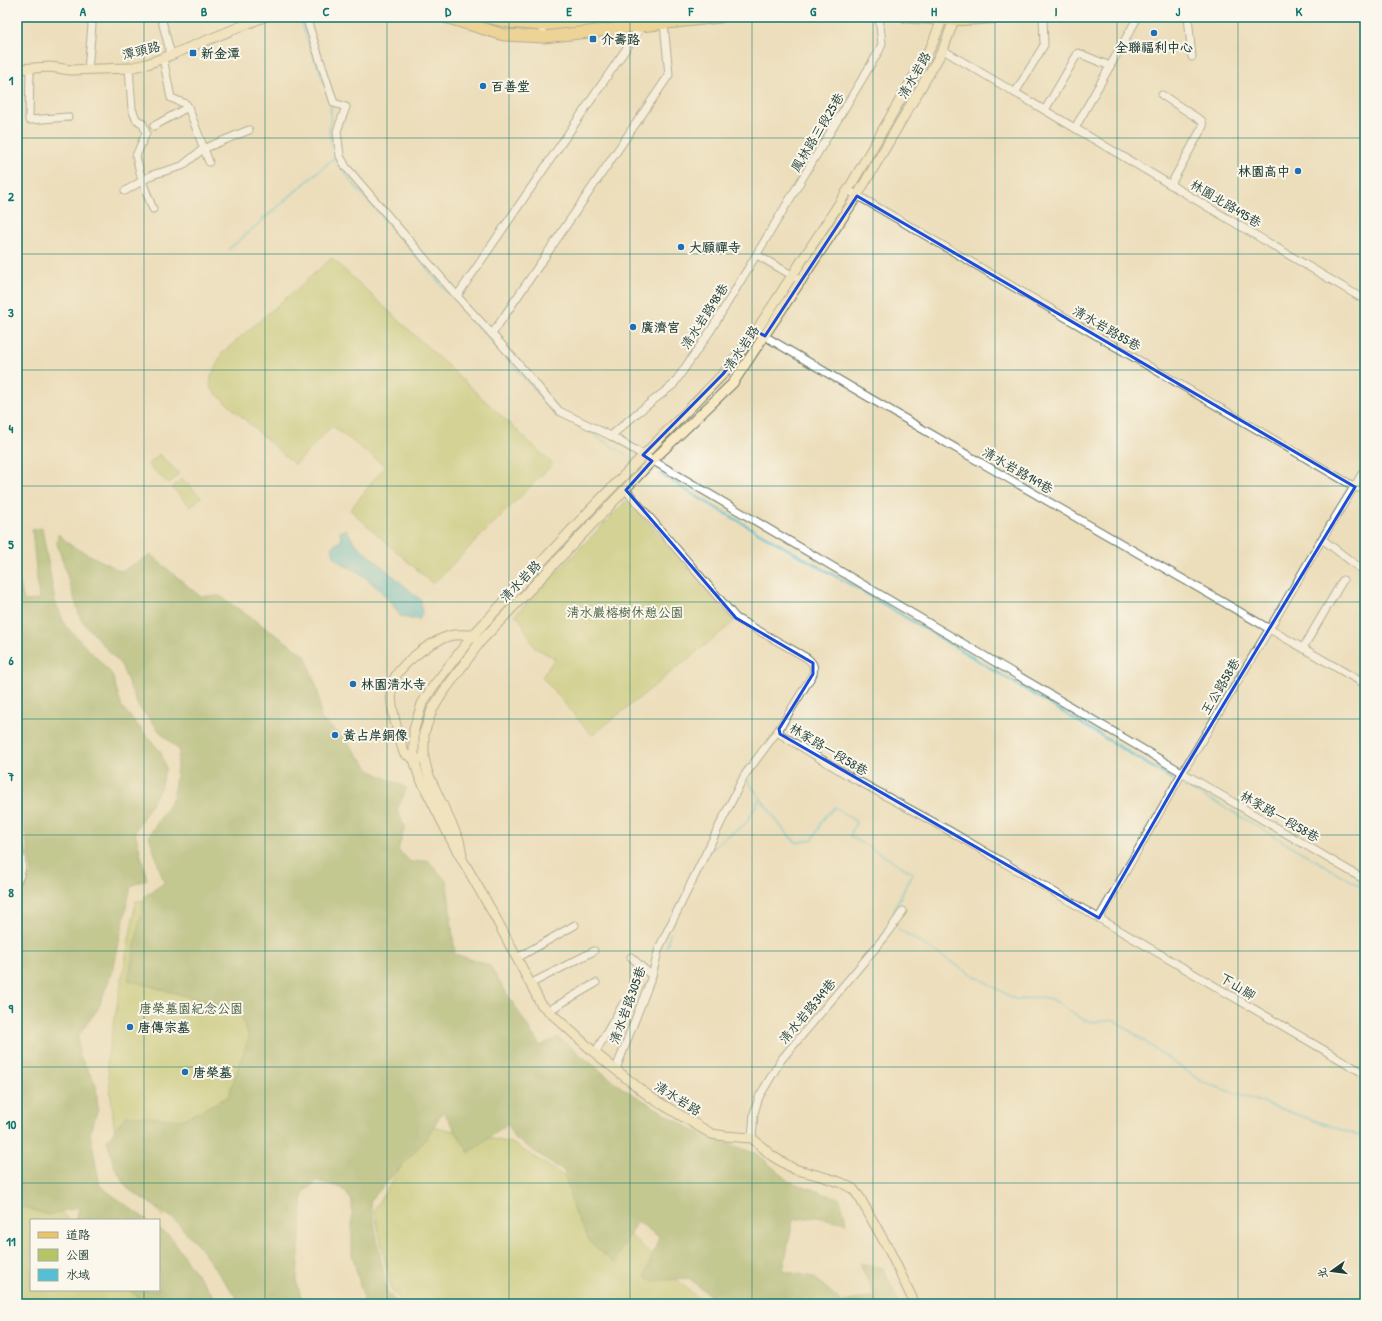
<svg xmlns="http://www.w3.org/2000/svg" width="1382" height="1321" font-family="'Patrick Hand','LXGW WenKai TC',sans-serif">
<rect width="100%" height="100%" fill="#fbf7ec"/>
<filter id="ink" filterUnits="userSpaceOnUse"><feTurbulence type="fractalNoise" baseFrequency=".025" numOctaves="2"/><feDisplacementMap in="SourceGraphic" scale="8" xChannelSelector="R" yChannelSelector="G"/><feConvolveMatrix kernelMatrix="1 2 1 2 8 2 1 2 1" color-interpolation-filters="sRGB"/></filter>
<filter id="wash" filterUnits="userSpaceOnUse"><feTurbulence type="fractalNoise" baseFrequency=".012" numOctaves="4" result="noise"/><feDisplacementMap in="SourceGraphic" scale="16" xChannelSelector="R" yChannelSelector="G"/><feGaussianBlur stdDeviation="0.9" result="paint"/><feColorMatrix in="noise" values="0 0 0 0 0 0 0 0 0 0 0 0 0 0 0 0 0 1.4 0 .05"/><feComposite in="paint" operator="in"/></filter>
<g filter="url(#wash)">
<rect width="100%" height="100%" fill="#ecdebb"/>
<g fill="#b6c466" stroke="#6a804d">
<path d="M 332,258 L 553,464 L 433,584 L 350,510 L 385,466 L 332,426 L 295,465 L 210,388 L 211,377 L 222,353 Z"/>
<path d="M 159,454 L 179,473 L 169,484 L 148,465 Z"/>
<path d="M 182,478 L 201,497 L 191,507 L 172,488 Z"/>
<path d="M 628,499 L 734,622 L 593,735 L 588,731 L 542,677 L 555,658 L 535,648 L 521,621 L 515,615 Z"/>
<path d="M 166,897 L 274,995 L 231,1117 L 163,1217 L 117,1155 L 107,1060 L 136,901 Z"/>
<path d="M 427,1125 L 512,1143 L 577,1184 L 685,1287 L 705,1304 L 403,1304 L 391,1289 L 374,1210 Z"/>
<path d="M 17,1197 L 52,1205 L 70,1220 L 31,1220 L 31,1290 L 139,1290 L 141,1304 L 17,1304 Z"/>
</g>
<g fill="#90aa5b" stroke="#587448">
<path d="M 42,528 L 55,601 L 65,625 L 112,674 L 122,707 L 161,752 L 166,768 L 160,789 L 135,831 L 147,879 L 131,886 L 114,967 L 98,1009 L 78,1036 L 79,1055 L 96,1084 L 98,1109 L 90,1132 L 100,1186 L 147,1220 L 76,1220 L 79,1207 L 48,1215 L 17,1205 L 17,883 L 32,874 L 17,784 L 17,571 L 24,601 L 39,600 L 32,530 Z"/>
<path d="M 58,534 L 72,546 L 121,571 L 151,555 L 200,596 L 220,596 L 305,655 L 318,691 L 321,719 L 345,739 L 371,771 L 407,788 L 397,810 L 405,827 L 398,850 L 411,862 L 428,860 L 447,882 L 455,954 L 489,965 L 540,1046 L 558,1037 L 621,1087 L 691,1129 L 759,1155 L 788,1181 L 840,1199 L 847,1223 L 816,1217 L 793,1220 L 783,1271 L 814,1277 L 842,1302 L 875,1296 L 859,1263 L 883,1268 L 900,1304 L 720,1304 L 689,1278 L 654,1281 L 645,1276 L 659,1237 L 637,1221 L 614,1263 L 591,1243 L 574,1212 L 564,1171 L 513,1137 L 508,1123 L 469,1153 L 443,1111 L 425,1140 L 370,1201 L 387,1292 L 399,1304 L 365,1304 L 352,1254 L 352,1201 L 342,1188 L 317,1181 L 303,1193 L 297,1283 L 303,1304 L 241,1304 L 196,1243 L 171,1217 L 128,1189 L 114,1166 L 107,1140 L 126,1115 L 182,1120 L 228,1097 L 249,1037 L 239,1011 L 128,980 L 145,896 L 164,883 L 149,836 L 173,798 L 179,750 L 162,734 L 138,706 L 121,665 L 81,620 L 57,544 Z"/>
<path d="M 159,1229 L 170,1236 L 189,1264 L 220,1304 L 146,1304 L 129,1290 L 159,1290 Z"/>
</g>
<path fill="#56bfd3" stroke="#3a7e84" d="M 346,529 L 354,542 L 421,600 L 422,613 L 420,619 L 411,619 L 400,616 C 392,601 374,583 359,573 C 351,568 341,565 335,558 C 333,555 333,550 332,546 L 341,541 L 340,532 Z"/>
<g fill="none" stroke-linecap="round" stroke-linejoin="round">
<g stroke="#56bfd3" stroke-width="2">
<path d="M 299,17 L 324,83"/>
<path d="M 331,102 L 330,125 L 329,134 L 338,164 L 352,182 L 451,296"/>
<path d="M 229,249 L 335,157"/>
<path d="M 459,304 L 558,416 L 565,417"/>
<path d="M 572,421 L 631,458"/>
<path d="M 660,474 C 723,514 789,549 853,586 C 961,650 1067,714 1173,780"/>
<path d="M 745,777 L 785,832 L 797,843 L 813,839 L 824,818 L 835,807 L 856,822 L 850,836 L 913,873 L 895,907 L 894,920"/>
<path d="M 1183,786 L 1219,804 L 1365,889"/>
<path d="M 710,851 L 727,836 L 733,833 L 746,823 L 760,798"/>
<path d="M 899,929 L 959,967 L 1017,1000 L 1039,997 L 1052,999 L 1084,1020 L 1095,1022 L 1115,1020 L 1179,1066 L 1203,1082 L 1365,1138"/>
<path d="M 667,946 L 670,934"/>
</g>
</g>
</g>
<g filter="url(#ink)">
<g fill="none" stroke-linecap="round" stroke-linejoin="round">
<defs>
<g id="street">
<path d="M 161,17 L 171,55"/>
<path d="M 306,17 L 334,103 L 346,107 L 337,131 L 340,156 L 346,167 L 457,296 L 502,345 L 559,411 L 611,436 L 1365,880"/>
<path d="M 541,17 L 544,37"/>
<path d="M 1188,17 L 1192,57"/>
<path d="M 943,50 L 1365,300"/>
<path d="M 163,58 L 171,98 L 186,104 L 188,107 L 209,162"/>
<path d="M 30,68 L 29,120 L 68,117"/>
<path d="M 129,68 L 132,109 L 136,119 L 143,124 L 146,133 L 136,156 L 142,181 L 153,209"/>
<path d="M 88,70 L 92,25 L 90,17"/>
<path d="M 1015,93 L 1044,45 L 1043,17"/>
<path d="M 1162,95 L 1202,121 L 1203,126 L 1171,184"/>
<path d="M 1045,110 L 1078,53 L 1110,66"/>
<path d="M 154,126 L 188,107"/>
<path d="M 1075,128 L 1135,22 L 1135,17"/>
<path d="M 848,190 L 1355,487 L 1365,490"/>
<path d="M 125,191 L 152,175 L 182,166 L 203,149 L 249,130"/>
<path d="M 757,255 L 802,281"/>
<path d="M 457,296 L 641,27"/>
<path d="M 492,334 L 669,75 L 664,24"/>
<path d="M 761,334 L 919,427 L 1365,684"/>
<path d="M 611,436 L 636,414 L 673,385 L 711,330 L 879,51 L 882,44 L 879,17"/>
<path d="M 626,490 L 736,618 L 807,658 C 813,663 815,666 813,674 L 779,729 L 780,734 L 849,776 L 948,830 L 1365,1074"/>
<path d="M 1322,539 L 1365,572"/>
<path d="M 1303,648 L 1343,580"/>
<path d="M 17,842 C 22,858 25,867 17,882"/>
<path d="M 1099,918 L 1182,773 L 1270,628 L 1322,539 L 1365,469"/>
<path d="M 631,957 L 652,976"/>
<path d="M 517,958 L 575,925"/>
<path d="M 530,984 L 594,951"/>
<path d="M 548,1011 L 596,983"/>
<path d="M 595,1053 L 623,1004"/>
<path d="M 616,1069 L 652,976 L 659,948 L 744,776 L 779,729"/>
<path d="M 752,1138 L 754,1113 L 759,1097 L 781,1060 L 888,933 L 903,911"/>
</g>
<g id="secondary">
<path d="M 17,69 L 50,67 L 71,70 L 129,68 L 147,64 L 171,55 L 264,17"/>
<path d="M 418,759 L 414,759 L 404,753 C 398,733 391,712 391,690 C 392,668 430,642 449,636 C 456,634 466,635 473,635 L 476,638"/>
<path d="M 462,855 L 459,840 L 428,774 L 424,758 L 424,733 L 432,710 L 442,694 L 480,642 L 652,461 L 733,383 L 857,196 L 943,50 L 955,17"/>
<path d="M 915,1304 L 890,1252 L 860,1198 L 853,1189 L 842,1183 L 824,1177 L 794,1169 L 772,1156 L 752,1138 L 725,1136 L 712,1134 L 695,1124 L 650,1097 L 595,1053 L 541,1004 L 493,913 L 455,847 L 419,776 L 414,759 L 414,729 L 422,704 L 432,688 L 473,635 L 592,508 L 723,374 L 756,331 L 848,190 L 932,45 L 943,17"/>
</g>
<g id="primary">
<path d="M 445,17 L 504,35 L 544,37 L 720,17"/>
<path d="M 486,17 L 508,22 L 542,25 L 615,17"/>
<path d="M 906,17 L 955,20 L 1003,17"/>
</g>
</defs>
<use href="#street" stroke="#677563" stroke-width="9"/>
<use href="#secondary" stroke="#677563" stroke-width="11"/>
<use href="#primary" stroke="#677563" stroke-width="13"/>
<use href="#street" stroke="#fff" stroke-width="7"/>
<use href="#secondary" stroke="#f8e8c3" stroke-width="9"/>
<use href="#primary" stroke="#edc569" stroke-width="11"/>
</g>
</g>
<path d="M0 0H1382V1321H0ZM 857,196 L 1355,487 L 1182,773 L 1099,918 L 780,734 L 779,729 L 813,674 L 813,663 L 736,618 L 626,490 L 652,461 L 643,455 L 723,374 L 756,331 L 765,336 Z" fill="#ecdebb" fill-opacity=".55" fill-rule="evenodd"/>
<path fill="none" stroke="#1d4ed8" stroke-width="3" stroke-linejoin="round" d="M 857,196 L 1355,487 L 1182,773 L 1099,918 L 780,734 L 779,729 L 813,674 L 813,663 L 736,618 L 626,490 L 652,461 L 643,455 L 723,374 L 756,331 L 765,336 Z"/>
<path fill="none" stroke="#0f766e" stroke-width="1" stroke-opacity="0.55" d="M 144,17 L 144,1220M 265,17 L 265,1304M 387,17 L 387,1304M 509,17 L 509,1304M 630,17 L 630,1304M 752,17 L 752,1304M 873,17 L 873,1304M 995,17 L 995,1304M 1117,17 L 1117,1304M 1238,17 L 1238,1304M 17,138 L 1365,138M 17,254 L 1365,254M 17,370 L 1365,370M 17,486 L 1365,486M 17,602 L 1365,602M 17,719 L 1365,719M 17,835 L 1365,835M 17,951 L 1365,951M 17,1067 L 1365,1067M 17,1183 L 1365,1183M 144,1290 L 144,1304"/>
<g fill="#1f6fb2" stroke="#fbf7ec" stroke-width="1.5">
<circle cx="1154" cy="33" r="4"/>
<rect x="589" y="35" width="8" height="8" rx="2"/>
<rect x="189" y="49" width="8" height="8" rx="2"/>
<circle cx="483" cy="86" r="4"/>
<circle cx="1298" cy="171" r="4"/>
<circle cx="681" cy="247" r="4"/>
<circle cx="633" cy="327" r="4"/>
<circle cx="353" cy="684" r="4"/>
<circle cx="335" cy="735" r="4"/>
<circle cx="130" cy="1027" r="4"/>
<circle cx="185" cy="1072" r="4"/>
</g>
<g text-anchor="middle" stroke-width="4" stroke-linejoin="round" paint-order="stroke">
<g font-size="13" font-weight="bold" fill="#1f3d34" stroke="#fbf7ec" text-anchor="start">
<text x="601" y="44">介壽路</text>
<text x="1154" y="52" text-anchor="middle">全聯福利中心</text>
<text x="201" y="58">新金潭</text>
<text x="491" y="91">百善堂</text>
<text x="1290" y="176" text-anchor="end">林園高中</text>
<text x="689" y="252">大願禪寺</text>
<text x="641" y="332">廣濟宮</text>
<text x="361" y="689">林園清水寺</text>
<text x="343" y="740">黃占岸銅像</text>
<text x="138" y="1032">唐傳宗墓</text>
<text x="193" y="1077">唐榮墓</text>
</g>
<g font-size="13" fill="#1f3d34" stroke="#fbf7ec">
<text transform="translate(141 50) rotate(-14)" y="5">潭頭路</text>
<text transform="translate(914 75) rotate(-60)" y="5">清水岩路</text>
<text transform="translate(817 132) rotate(-59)" y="5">鳳林路三段25巷</text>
<text transform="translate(1226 203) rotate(31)" y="5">林園北路495巷</text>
<text transform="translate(704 316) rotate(-57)" y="5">清水岩路98巷</text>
<text transform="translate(1107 328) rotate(30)" y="5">清水岩路85巷</text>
<text transform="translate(741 348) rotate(-56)" y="5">清水岩路</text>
<text transform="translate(1018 470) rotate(30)" y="5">清水岩路149巷</text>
<text transform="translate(520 581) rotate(-46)" y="5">清水岩路</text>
<text transform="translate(1220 686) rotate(-59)" y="5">王公路58巷</text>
<text transform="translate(829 749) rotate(31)" y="5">林家路一段58巷</text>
<text transform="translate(1280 816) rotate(30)" y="5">林家路一段58巷</text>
<text transform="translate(1238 986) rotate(31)" y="5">下山腳</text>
<text transform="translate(627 1005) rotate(-70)" y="5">清水岩路305巷</text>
<text transform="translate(807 1011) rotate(-50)" y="5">清水岩路349巷</text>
<text transform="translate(678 1098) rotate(32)" y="5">清水岩路</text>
</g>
<g font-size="13" fill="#455f40" stroke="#fbf7ec">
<text x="625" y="617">清水巖榕樹休憩公園</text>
<text x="191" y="1013">唐榮墓園紀念公園</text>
</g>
</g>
<rect width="1382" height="1321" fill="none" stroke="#fbf7ec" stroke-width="44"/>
<rect x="30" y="1219" width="130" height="72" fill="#fbf7ec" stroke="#a3ada2"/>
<rect x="38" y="1232" width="20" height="6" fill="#edc569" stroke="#a3ada2"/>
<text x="66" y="1239" font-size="12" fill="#1f3d34">道路</text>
<rect x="38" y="1249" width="20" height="12" fill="#b6c466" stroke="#a3ada2"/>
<text x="66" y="1259" font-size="12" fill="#1f3d34">公園</text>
<rect x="38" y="1269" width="20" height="12" fill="#56bfd3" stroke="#a3ada2"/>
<text x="66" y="1279" font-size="12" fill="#1f3d34">水域</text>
<g transform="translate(1332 1271) rotate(256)" stroke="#fbf7ec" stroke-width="3" paint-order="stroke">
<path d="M0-3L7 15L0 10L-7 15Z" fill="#1f3d34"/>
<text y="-6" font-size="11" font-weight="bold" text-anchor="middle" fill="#1f3d34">北</text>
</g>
<rect x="22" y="22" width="1338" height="1277" fill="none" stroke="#0f766e" stroke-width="1.5"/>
<g font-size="13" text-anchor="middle" font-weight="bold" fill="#0f766e">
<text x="83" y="16">A</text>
<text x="204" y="16">B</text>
<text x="326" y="16">C</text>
<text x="448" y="16">D</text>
<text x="569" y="16">E</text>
<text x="691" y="16">F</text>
<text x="813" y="16">G</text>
<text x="934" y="16">H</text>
<text x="1056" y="16">I</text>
<text x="1178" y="16">J</text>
<text x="1299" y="16">K</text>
<text x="11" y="85">1</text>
<text x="11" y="201">2</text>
<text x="11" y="317">3</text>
<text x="11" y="433">4</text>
<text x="11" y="549">5</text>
<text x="11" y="665">6</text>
<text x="11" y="781">7</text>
<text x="11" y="897">8</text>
<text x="11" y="1013">9</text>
<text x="11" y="1129">10</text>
<text x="11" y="1246">11</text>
</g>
</svg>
